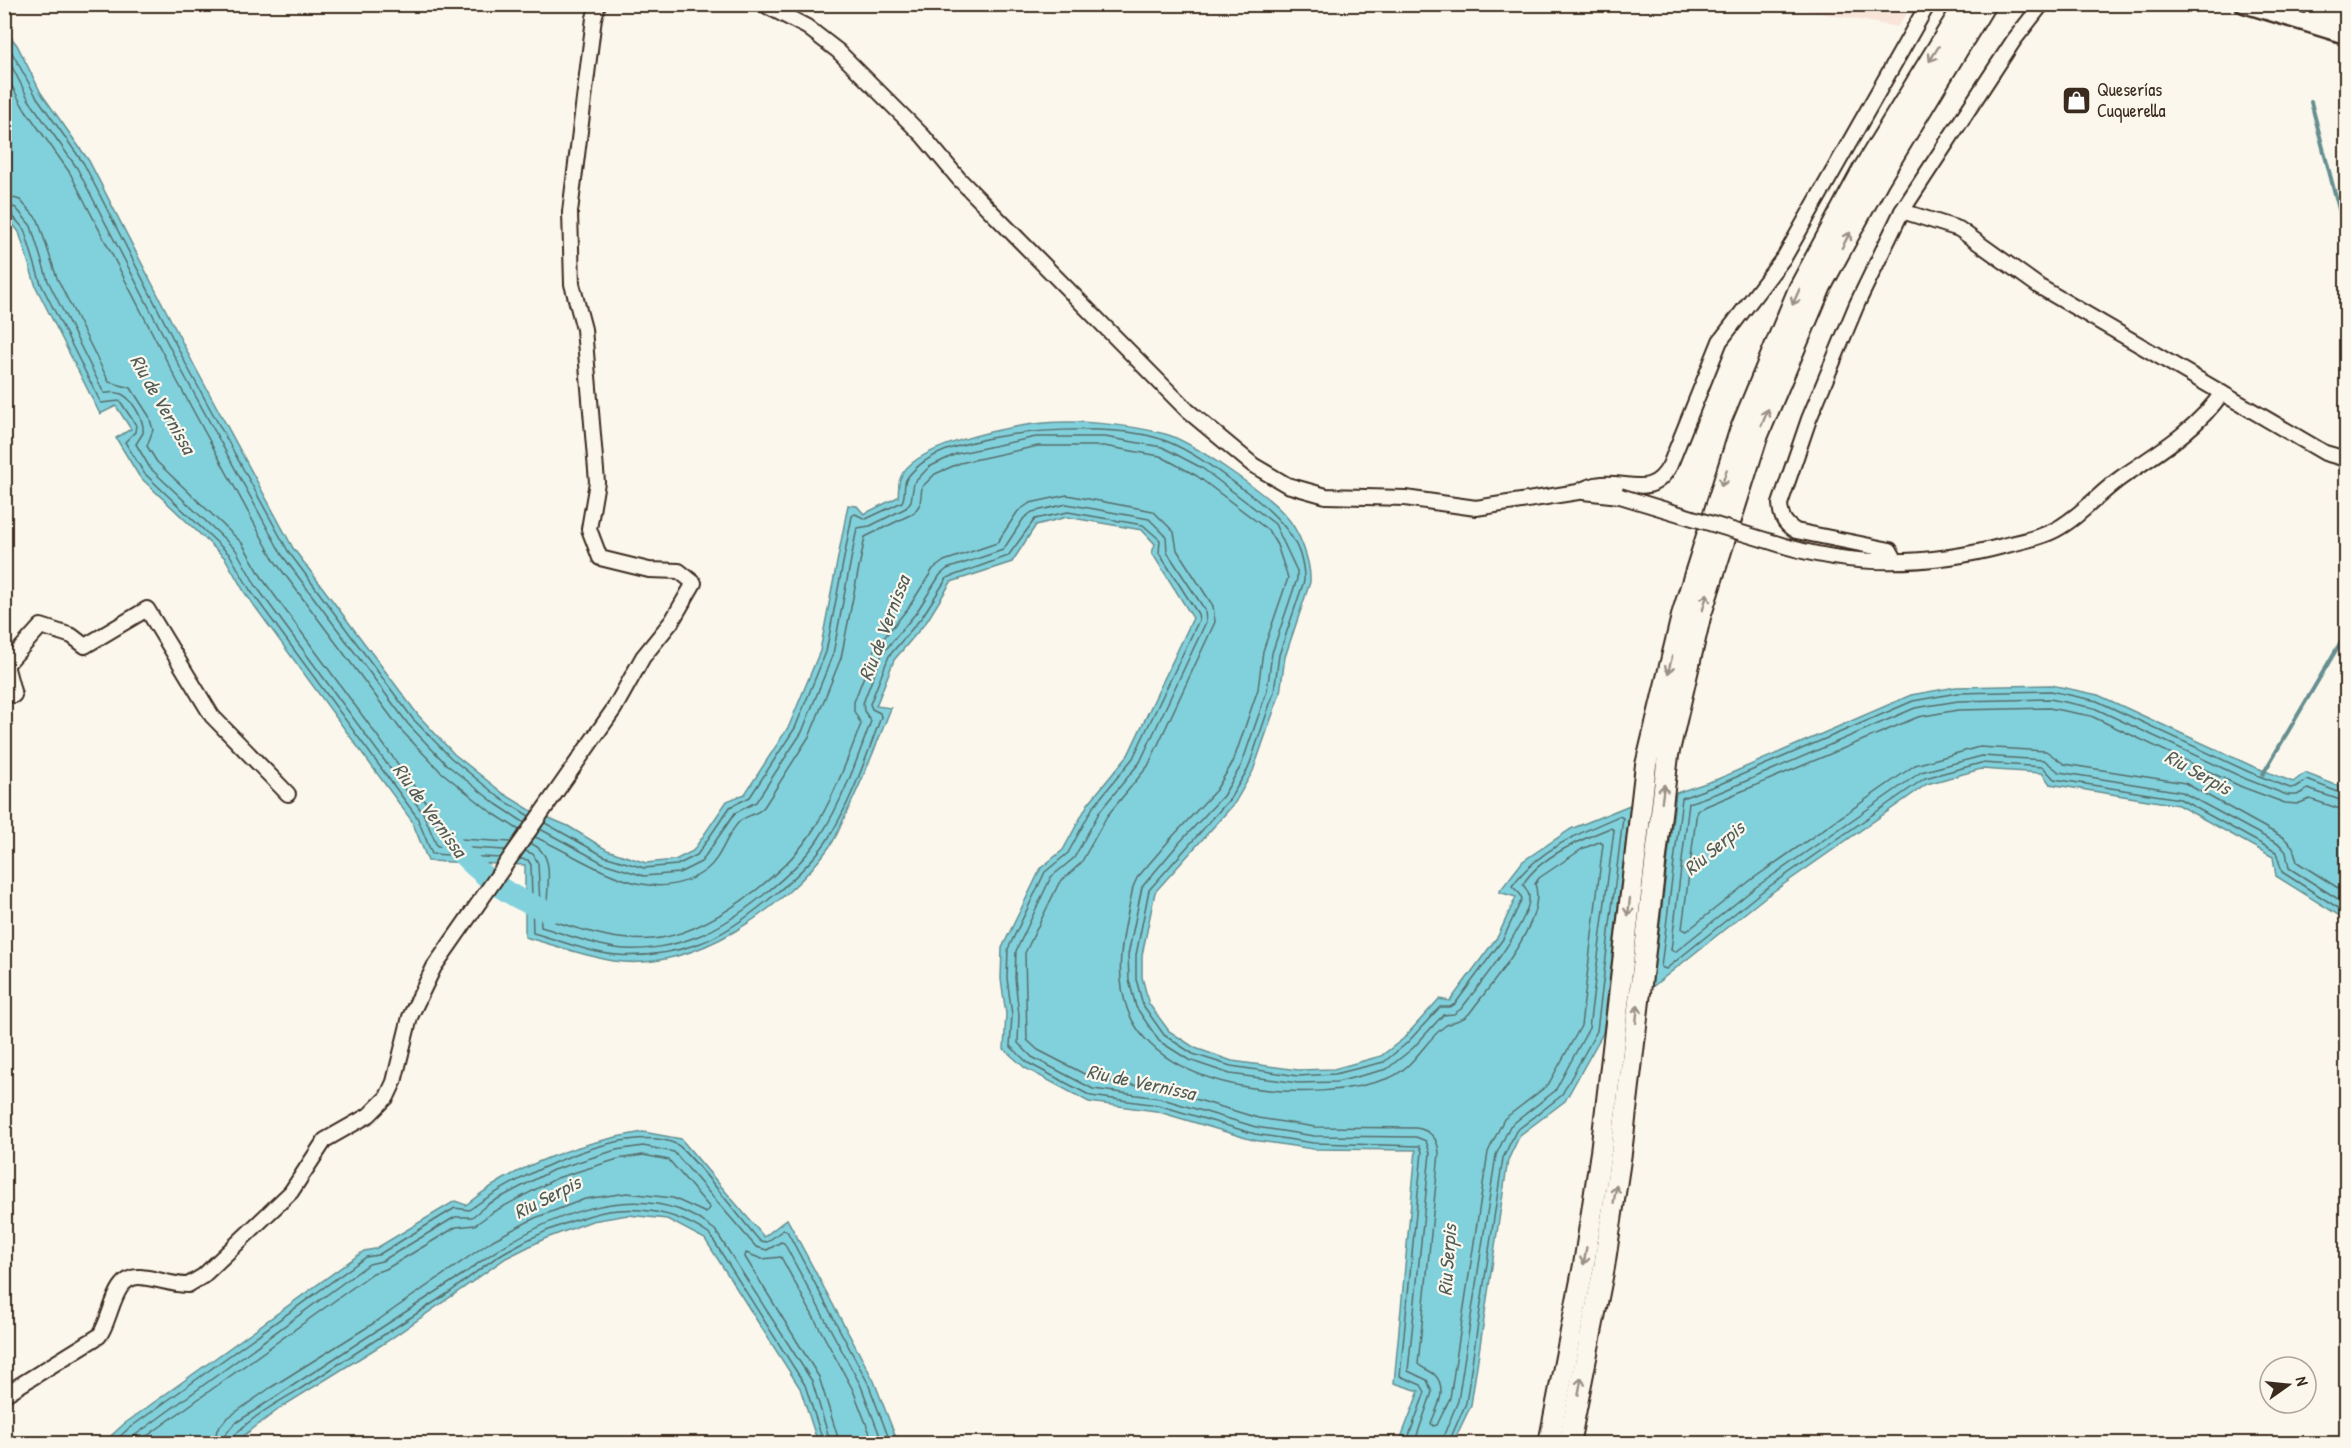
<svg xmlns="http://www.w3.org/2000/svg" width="2351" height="1448" font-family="'Patrick Hand',sans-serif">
<rect width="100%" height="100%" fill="#fbf7ec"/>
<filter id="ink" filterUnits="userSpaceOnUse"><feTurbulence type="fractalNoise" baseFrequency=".0167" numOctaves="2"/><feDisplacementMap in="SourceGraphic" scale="12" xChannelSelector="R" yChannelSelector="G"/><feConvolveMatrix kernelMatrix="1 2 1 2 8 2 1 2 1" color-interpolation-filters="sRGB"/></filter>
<g filter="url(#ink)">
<path fill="#f9e4da" d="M 1778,5 L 1913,5 L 1897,27 Z"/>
<g fill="#81d1dc" stroke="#658e90" stroke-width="1.5">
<path d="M 4,28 L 17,45 L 41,93 L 89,161 L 195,367 L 293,548 L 418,715 L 454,754 L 504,794 L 530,810 L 568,826 L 607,850 L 646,863 L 675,860 L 693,851 L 727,801 L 745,794 L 789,726 L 820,651 L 848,505 L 857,506 L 864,514 L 898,497 C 899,492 898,484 900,479 C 910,446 1003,428 1034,424 C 1073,419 1127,424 1165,434 C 1190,440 1268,495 1285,515 C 1299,530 1311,561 1310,582 L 1285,657 L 1280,693 L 1253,771 L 1234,804 L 1155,892 L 1142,955 L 1142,977 L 1149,1004 L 1169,1031 L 1195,1048 L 1232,1061 L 1298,1070 L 1334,1069 L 1381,1056 L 1403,1039 L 1439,999 L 1450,1001 L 1498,936 L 1516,897 L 1499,892 L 1523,861 L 1571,829 L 1630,805 L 1603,1033 L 1565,1101 L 1520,1135 L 1508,1160 L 1471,1405 L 1453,1443 L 1399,1443 L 1419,1391 L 1394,1383 L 1416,1150 L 1313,1149 L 1253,1140 L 1156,1111 L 1089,1102 L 1025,1068 L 1004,1049 L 1006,1014 L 1001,979 L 1002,948 L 1041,868 L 1063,850 L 1088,804 L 1128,755 L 1193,618 L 1152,553 L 1155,544 L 1142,530 L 1067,517 L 1036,525 L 1012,562 L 951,582 L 927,621 L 894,660 L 876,706 L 891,708 C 877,744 863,779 846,814 C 841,824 837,837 830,846 C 786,908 692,973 614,961 C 584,956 554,945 525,937 L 525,865 L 428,861 L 412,821 L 245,593 L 225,558 L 139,476 L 116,438 L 131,429 L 116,406 L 100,414 L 36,287 L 19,232 L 5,214 Z"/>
<path d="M 2051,685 L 2098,695 L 2252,766 L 2293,782 L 2305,773 L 2346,789 L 2346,920 L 2276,876 L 2273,857 L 2178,805 L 2050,784 L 2042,773 L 1981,769 L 1927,784 L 1764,898 L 1652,987 L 1676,793 L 1718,779 L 1911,695 L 1956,687 Z"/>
<path d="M 643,1132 L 681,1139 L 764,1237 L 787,1219 L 874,1381 L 898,1443 L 818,1443 L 800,1388 L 705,1239 L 667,1219 L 628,1215 L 592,1221 L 544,1239 L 506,1258 L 386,1342 L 283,1406 L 234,1443 L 103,1443 L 124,1424 L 364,1251 L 375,1249 L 455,1201 L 466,1205 C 515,1165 581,1142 643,1132 Z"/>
</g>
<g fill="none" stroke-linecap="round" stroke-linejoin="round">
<g stroke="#576d6a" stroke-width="1.5">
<path d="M 4,38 L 36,96 L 84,164 L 189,370 L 288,551 L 413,719 L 451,758 L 500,798 L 529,816"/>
<path d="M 4,51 L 29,100 L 77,168 L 183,373 L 282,555 L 408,724 L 446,764 L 496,804 L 525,823"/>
<path d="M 4,71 L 22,105 L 70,173 L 175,377 L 274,560 L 401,730 L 440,771 L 491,812 L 519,830"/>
<path d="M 4,195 L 20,200 L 38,220 L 57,278 L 109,382 L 131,388 L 149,416 L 153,430 L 147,446 L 157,462 L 242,543 L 264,581 L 430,808 L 443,838 L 511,842"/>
<path d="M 4,204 L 16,208 L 31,226 L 48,281 L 104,393 C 109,394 113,391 118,393 C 131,395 145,421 143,433 L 136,444 L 150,468 L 236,550 L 256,586 L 423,813 L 437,846 L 505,850"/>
<path d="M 4,212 L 11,214 L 24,229 L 41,284 L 101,403 L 120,401 L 136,425 L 135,432 L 125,442 L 144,473 L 230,555 L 250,590 L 417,817 L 432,854 L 500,858"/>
<path d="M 2346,795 L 2307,780 L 2296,787 L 2290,788 L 2249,772 L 2097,701 L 2051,691 L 1957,693 L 1913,701 L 1720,784 L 1682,798 L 1661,967 L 1666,969 L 1760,893 L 1925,778 L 1981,763 L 2043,767 L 2054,779 L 2180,799 L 2276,852 L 2282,872 L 2346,913"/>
<path d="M 2346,802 L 2308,789 L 2297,795 L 2287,795 L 2246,779 L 2094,708 L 2050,699 L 1958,701 L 1915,708 L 1723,791 L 1689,803 L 1671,950 L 1675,952 L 1756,887 L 1921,772 L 1982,756 L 2044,760 L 2059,772 L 2182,792 L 2280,845 L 2286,852 L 2289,868 L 2346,904"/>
<path d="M 2346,811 L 2310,799 L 2297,804 L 2285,803 L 2242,787 L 2091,716 L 2049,708 L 1958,710 L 1918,717 L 1697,810 L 1682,929 L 1687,931 L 1751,880 L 1915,765 L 1979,747 L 2046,751 L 2064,764 L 2185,783 L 2284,838 L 2293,847 L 2297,862 L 2346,893"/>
<path d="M 545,823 L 604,856 L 644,868 L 677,865 L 697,855 L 730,807 L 750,797 L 795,728 L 826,652 L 852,516 L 855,514 L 866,519 L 902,502 C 906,495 903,487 906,480 C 909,474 920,464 925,461 C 971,429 1115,420 1166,441 C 1196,453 1222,474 1247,492 C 1276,514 1305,541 1304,581 L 1279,655 L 1274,692 L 1248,769 L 1229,800 L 1149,890 L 1136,955 L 1136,979 L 1143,1005 L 1164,1035 L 1193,1054 L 1231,1066 L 1298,1076 L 1335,1074 L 1384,1062 L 1407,1043 L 1440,1007 L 1450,1007 L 1455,1004 L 1503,939 L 1522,899 L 1520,894 L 1512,886 C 1538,850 1579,833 1619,816 L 1623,818 L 1597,1031 L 1561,1096 L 1516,1131 L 1503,1158 L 1466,1403 L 1448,1444"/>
<path d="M 540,829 L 603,863 L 644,876 L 679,873 L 701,862 L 735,813 L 756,802 L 802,732 L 833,654 L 857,528 L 870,526 L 906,508 L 911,501 L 914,483 L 929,467 L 956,454 L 1036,437 L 1105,437 L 1162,447 L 1202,468 L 1275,524 L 1297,571 L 1297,579 L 1272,653 L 1267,691 L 1241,766 L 1223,796 L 1180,842 L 1142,887 L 1128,955 L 1129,980 L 1136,1007 L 1159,1041 L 1189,1060 L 1230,1074 L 1298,1083 L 1337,1082 L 1387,1069 L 1413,1048 L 1443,1015 L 1454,1014 L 1461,1009 C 1477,988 1531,921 1529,897 C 1529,892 1525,888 1523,884 C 1541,856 1580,840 1610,828 L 1614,830 L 1589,1028 L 1555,1091 L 1510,1126 L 1496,1155 L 1458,1401 L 1440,1444"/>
<path d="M 530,843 C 562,856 541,896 549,920 C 583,930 617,942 652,939 C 706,935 783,877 812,832 C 833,800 847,760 861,724 L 854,711 L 854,702 L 874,650 L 909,607 L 933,569 L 944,561 L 997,543 L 1018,511 L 1030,503 L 1067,495 L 1153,511 L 1174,532 L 1177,550 L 1213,606 L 1215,622 L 1148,766 L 1107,816 L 1081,863 L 1059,883 L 1025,953 L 1027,1040 L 1038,1050 L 1096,1080 L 1162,1089 L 1258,1118 L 1315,1127 L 1416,1128 C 1430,1130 1438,1139 1439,1153 L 1418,1364 C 1423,1369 1430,1370 1435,1375 C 1448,1389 1437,1408 1431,1423 L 1433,1426 L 1437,1425 L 1450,1398 L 1488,1152 L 1504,1119 L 1548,1085 L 1581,1026 L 1603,844 L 1599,842 L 1582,849 L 1539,878 L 1535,884 C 1548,920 1490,985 1469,1014 C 1461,1022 1453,1020 1445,1026 C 1425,1040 1414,1068 1389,1078 C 1316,1105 1161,1096 1128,1011 C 1112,969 1125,929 1133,887 L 1137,878 L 1173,836 L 1216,790 L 1233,762 L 1258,689 L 1263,651 L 1288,578 L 1277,545 L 1268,530 L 1197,476 L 1160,456 L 1104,446 L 1038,446 L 960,463 L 935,474 L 922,487 L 920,504 L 914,513 L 865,537 L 841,658 L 810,735 L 764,807 C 757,815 747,815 740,821 C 726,834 722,858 706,870 C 649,912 587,859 535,837"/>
<path d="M 525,851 L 533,854 L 538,863 L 541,927 C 565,934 590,944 615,948 C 641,952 672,946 696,937 C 734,923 797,872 819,838 C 842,803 857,760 871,721 L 864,711 L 863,703 L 882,654 L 916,613 L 940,575 L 947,569 L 1003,550 L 1024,518 L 1032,512 L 1067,504 L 1149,519 L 1166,536 L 1167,552 L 1205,610 L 1206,622 L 1140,762 L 1100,811 L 1074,858 L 1051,877 L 1016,951 L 1015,978 L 1019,1015 L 1018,1043 L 1032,1057 L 1093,1089 L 1159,1098 L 1256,1127 L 1314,1136 L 1416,1137 L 1426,1141 L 1430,1153 L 1408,1371 L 1427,1380 L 1432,1392 L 1414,1444"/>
<path d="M 520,859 L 528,860 L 531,865 L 533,933 C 559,940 590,953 617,955 C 645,957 672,953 698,944 C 735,932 804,874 826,842 C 850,805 866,758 881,717 L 880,713 L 872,709 L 870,704 L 889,656 L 922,617 L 947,578 L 1008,556 L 1035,519 L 1068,512 L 1143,525 L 1160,540 L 1159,553 L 1198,614 L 1199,620 L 1133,758 L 1093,807 L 1068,853 L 1045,872 L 1008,949 L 1007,978 L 1012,1015 L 1010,1046 L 1028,1063 L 1091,1096 L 1158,1105 L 1255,1134 L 1313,1143 L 1420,1146 L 1422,1152 L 1400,1376 L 1421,1385 L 1425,1392 L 1406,1444"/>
<path d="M 112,1444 L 128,1429 L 366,1257 L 378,1255 L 455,1208 L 469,1210 C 512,1179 623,1121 676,1144 C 688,1149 746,1226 760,1241 L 767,1242 L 783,1230 L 787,1231 L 868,1383 L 891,1444"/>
<path d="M 123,1444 L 369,1264 L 382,1261 L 455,1217 L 472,1217 L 488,1204 L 553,1170 L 616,1150 L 643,1146 L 674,1152 L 756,1247 L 767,1250 L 781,1242 L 784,1243 L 861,1386 L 883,1444"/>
<path d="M 136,1444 L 373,1273 L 386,1269 L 456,1227 L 475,1225 L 493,1212 L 557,1178 L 618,1159 L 643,1155 L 669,1160 L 710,1208 L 706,1213 L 673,1198 L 627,1193 L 585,1199 L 535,1218 L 493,1240 L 374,1323 L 270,1388 L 226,1419 L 217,1430 L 214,1444"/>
<path d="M 223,1444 L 225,1435 L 234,1424 L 465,1273 C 532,1222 638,1168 715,1230 L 812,1381 L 831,1444"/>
<path d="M 231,1444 C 232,1428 283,1399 297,1391 C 348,1358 399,1325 450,1292 C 468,1279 486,1263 505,1252 C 531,1237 560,1224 588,1216 C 629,1203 675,1210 710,1235 L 805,1385 L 824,1444"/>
<path d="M 840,1444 L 819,1377 L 745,1257 L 746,1253 L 762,1259 L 781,1257 L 853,1390 L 874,1444"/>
</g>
<g stroke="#658e90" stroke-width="4">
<path d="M 2297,4 L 2298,7"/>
<path d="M 2311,102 L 2346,236"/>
<path d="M 2263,774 L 2346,633"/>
</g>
<path stroke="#81d1dc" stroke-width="21" d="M 450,842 C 479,874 509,899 551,912"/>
<defs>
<g id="minor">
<path d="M 763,4 L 807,27 L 838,51 L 923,136 L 959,179 L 1188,411 L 1253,465 L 1287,485 L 1326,496 L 1405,498 L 1476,508 L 1578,492 C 1616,468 1648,508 1670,465 L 1720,341 L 1785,256 L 1928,4"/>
<path d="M 2311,17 L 2346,18"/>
<path d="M 1902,211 L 1959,229 L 2040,287 L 2222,393"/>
<path d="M 1583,492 L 1620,496"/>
<path d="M 1775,543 C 1851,568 1930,566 2007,545 C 2023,541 2040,538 2055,530 C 2080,517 2099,493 2122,477 C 2160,451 2195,431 2222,393 L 2325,453 L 2346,459"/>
<path d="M 1896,561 L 1890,550 L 1796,531 C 1784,524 1781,517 1780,504 L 1809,419 L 1857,304 L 1902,211 L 2014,40 L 2042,4"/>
<path d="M 4,692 L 14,695 L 6,665 L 41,626 L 72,636 L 85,646 L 147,609 L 212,716 L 288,794"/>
<path d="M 4,1395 L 99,1336 C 112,1320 113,1275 140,1277 C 156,1278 172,1285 188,1285 L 203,1276 L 291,1192 L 325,1140 L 369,1115 L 387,1097 L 394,1082 L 410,1017 L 434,967 L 614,709 L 643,657 L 672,621 L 694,583 L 679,571 L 649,570 L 600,558 L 589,529 L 597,482 L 584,329 L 572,284 L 570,212 L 594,18 L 598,4"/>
</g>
<path id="major" d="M 2244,4 L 2346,35"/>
<g id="highway">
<path d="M 1549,1444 L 1584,1265 L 1601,1152 L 1646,765 L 1683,612 L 1740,431 L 1799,289 L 1863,170 L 1965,4"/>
<path d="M 1569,1444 L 1604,1267 L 1621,1153 L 1668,755 L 1700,617 L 1757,437 L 1821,286 L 1879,179 L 1985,4"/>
</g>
</defs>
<use href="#minor" stroke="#3b2a1e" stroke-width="18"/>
<use href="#major" stroke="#3b2a1e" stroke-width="21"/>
<use href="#highway" stroke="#3b2a1e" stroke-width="24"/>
<use href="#minor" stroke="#fbf7ec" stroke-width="14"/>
<use href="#major" stroke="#fbf7ec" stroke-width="16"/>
<use href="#highway" stroke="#fbf7ec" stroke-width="20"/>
<defs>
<path id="minor-bridge" d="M 1620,496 L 1775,543"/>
</defs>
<use href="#minor-bridge" stroke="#3b2a1e" stroke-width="18" stroke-linecap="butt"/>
<use href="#minor-bridge" stroke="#fbf7ec" stroke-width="14"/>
</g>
<defs><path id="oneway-shaft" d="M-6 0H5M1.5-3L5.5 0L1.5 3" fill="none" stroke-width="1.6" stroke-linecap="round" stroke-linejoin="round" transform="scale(1.5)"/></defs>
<g stroke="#9b9085">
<use href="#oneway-shaft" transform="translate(1934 54) rotate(122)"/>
<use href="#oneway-shaft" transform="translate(1846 240) rotate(-62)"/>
<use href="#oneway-shaft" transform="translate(1796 297) rotate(114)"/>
<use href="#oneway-shaft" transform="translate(1765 417) rotate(-68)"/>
<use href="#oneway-shaft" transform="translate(1724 478) rotate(108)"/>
<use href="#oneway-shaft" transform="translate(1705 602) rotate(-74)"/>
<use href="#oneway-shaft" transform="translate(1670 665) rotate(104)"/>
<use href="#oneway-shaft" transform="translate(1663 793) rotate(-82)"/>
<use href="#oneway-shaft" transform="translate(1629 907) rotate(96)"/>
<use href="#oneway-shaft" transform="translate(1637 1014) rotate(-84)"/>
<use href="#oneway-shaft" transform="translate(1615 1194) rotate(-81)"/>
<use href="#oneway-shaft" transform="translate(1585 1256) rotate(99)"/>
<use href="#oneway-shaft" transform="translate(1580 1386) rotate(-79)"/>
</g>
</g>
<defs>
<symbol id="shop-square" viewBox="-11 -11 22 22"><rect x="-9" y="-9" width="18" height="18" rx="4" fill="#3b2a1e" stroke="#fbf7ec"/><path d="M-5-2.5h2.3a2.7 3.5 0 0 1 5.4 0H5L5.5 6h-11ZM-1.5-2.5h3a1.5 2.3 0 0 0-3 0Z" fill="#fff"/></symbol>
</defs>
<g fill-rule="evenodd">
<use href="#shop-square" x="2060" y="84" width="33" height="33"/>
</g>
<g text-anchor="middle" stroke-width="4.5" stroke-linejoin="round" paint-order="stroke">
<g font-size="18" fill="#3b2a1e" stroke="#fbf7ec" text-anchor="start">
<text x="2097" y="96">Queserías<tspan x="2097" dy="21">Cuquerella</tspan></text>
</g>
<g font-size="20" font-style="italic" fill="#505c57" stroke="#fbf7ec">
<text transform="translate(163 404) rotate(60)" y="7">Riu de Vernissa</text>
<text transform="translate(884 628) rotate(-69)" y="7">Riu de Vernissa</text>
<text transform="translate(2198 772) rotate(29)" y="7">Riu Serpis</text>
<text transform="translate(430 810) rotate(54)" y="7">Riu de Vernissa</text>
<text transform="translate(1714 848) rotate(-40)" y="7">Riu Serpis</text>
<text transform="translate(1141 1082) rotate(12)" y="7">Riu de Vernissa</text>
<text transform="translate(547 1197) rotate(-27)" y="7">Riu Serpis</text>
<text transform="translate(1447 1260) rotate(-86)" y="7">Riu Serpis</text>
</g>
</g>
<rect width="2351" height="1448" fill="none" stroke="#fbf7ec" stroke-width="24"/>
<rect x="12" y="12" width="2327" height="1424" fill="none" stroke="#3b2a1e" stroke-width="2" filter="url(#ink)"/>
<g transform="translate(2288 1385) rotate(75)"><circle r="28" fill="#fbf7ec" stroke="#aea59a" stroke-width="1.5"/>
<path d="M0-4.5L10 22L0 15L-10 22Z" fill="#3b2a1e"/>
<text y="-9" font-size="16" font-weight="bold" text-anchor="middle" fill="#3b2a1e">N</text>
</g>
</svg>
